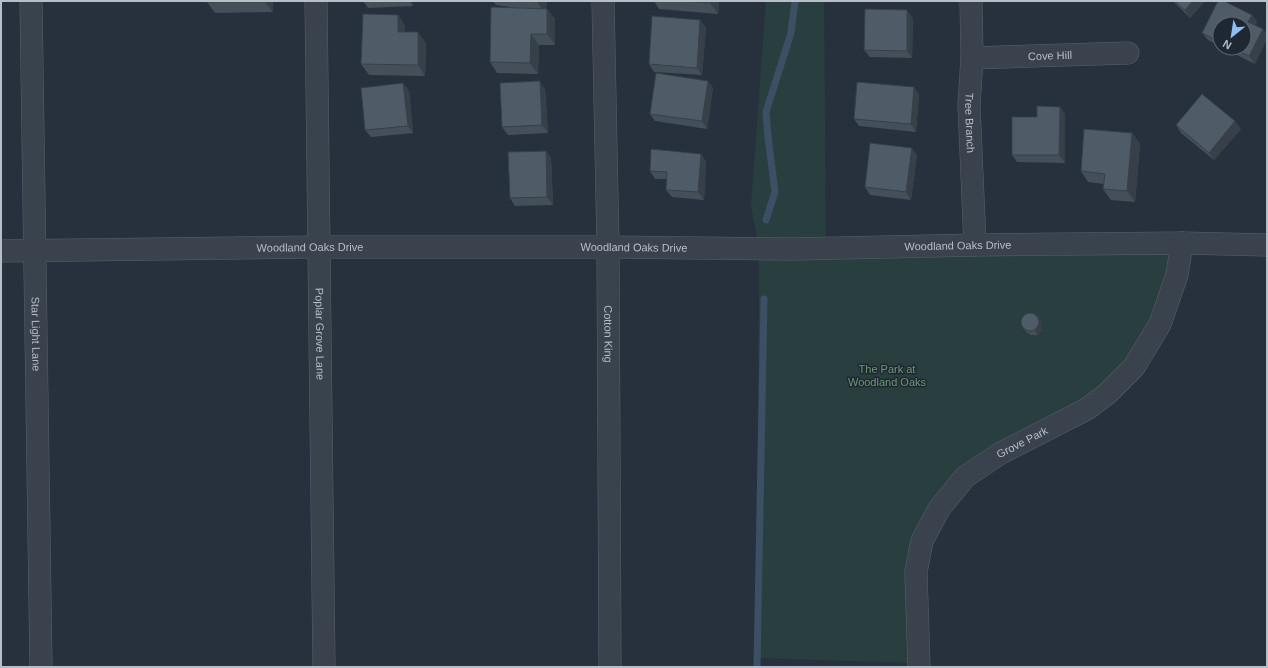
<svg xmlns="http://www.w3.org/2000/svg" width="1268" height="668" font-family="Helvetica,sans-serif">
<rect width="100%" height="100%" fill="#26313d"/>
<path fill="#293f3f" d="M 766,1 L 824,1 L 826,248 L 1182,243 L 1134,367 L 1001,453 L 922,541 L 918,663 L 757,658 L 759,249 L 751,205 Z"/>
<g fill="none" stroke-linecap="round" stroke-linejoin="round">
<g stroke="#3c5065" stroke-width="7">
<path d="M 766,220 L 775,192 L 768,137 L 766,112 L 791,33 L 795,1"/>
<path d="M 757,667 L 764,299"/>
</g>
<defs>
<g id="minor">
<path id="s1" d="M 31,1 L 41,667"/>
<path id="s2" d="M 316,1 L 324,667"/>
<path id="s3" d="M 603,1 L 608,247 L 610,667"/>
<path id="s4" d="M 971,1 L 972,58 L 969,105 L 975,245"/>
<path id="s5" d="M 972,58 L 1128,53"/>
<path id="s6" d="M 1,251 L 319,247 L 608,247 L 795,249 L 975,245 L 1182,243 L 1267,245"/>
<path id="s7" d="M 919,667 L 916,572 L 922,541 L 939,509 L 965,477 L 1001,453 L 1087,409 L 1107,394 L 1134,367 L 1160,324 L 1177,275 L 1182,243"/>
</g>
</defs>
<use href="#minor" stroke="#58616b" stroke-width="23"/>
<use href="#minor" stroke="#3a434d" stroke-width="22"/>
</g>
<g fill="#444f59">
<path d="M 273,1 L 273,12 L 215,13 L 207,2 Z"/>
<path d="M 363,1 L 412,1 L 413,6 L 368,8 Z"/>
<path d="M 493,1 L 547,1 L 546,9 L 547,9 L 555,19 L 555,45 L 539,45 L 538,74 L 497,73 L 490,62 L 516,8 L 496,5 Z"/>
<path d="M 654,1 L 719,1 L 718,14 L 659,9 Z"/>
<path d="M 1173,1 L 1205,1 L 1190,18 Z"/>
<path d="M 1218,1 L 1224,1 L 1252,15 L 1257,22 L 1255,25 L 1263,29 L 1267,35 L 1267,38 L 1255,64 L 1223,48 L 1244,48 L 1244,24 L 1220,24 L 1220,46 L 1208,40 L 1202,33 Z"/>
<path d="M 398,15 L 405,26 L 405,32 L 426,43 L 425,76 L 369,75 L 361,64 Z"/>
<path d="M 913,18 L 912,58 L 870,57 L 864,50 Z"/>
<path d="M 700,20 L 706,28 L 702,75 L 654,72 L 649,64 Z"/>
<path d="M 708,81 L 713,88 L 707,129 L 655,121 L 650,114 Z"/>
<path d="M 914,87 L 919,94 L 916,132 L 859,126 L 854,119 Z"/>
<path d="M 545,89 L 548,133 L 508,135 L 502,127 Z"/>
<path d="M 409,91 L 413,133 L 371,137 L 365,130 Z"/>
<path d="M 1060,107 L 1065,114 L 1065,163 L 1017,162 L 1012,155 L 1037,117 Z"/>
<path d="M 1176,125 L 1241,129 L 1214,160 L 1181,133 Z"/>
<path d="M 1132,133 L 1140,144 L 1135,202 L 1111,200 L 1103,189 L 1104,184 L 1088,182 L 1081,171 Z"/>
<path d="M 546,151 L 551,158 L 553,205 L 515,206 L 510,198 Z"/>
<path d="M 917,155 L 911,200 L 870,195 L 865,187 Z"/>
<path d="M 706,161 L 704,200 L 672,197 L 666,190 L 667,179 L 655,179 L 650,171 Z"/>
<path d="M 1041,321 L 1042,324 L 1042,330 L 1038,335 L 1031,335 L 1026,332 L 1022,326 Z"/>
</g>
<g fill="#374049">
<path d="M 265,1 L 273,1 L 273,12 L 265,2 Z"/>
<path d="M 409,1 L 412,1 L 413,6 Z"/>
<path d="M 538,1 L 547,1 L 545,13 L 537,2 Z"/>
<path d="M 711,1 L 719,1 L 718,14 L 710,3 Z"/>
<path d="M 1193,1 L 1205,1 L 1190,18 L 1185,10 Z"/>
<path d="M 547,9 L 555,19 L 555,45 L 547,34 Z"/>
<path d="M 907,10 L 913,18 L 912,58 L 907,51 Z"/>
<path d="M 398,15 L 405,26 L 405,43 L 398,32 Z"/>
<path d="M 1252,15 L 1257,22 L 1253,29 L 1248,22 Z"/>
<path d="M 700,20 L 706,28 L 702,75 L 697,68 Z"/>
<path d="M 1263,29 L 1267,35 L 1267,38 L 1255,64 L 1249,56 Z"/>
<path d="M 418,32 L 426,43 L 425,76 L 418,65 Z"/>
<path d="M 531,34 L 539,45 L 538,74 L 530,63 Z"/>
<path d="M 540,81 L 545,89 L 548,133 L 542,125 Z"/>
<path d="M 708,81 L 713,88 L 707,129 L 702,121 Z"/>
<path d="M 403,83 L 409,91 L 413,133 L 408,126 Z"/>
<path d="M 914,87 L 919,94 L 916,132 L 911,124 Z"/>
<path d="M 1060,107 L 1065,114 L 1065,163 L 1059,155 Z"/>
<path d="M 1235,121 L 1241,129 L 1214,160 L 1209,153 Z"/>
<path d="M 1132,133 L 1140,144 L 1135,202 L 1127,191 Z"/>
<path d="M 912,148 L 917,155 L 911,200 L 906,192 Z"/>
<path d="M 546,151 L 551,158 L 553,205 L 547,197 Z"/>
<path d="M 701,154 L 706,161 L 704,200 L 698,192 Z"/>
<path d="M 1038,317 L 1042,324 L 1042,330 L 1038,335 L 1035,331 Z"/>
</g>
<g fill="#4f5c68" stroke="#374049">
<rect x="207" y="1" width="58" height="1"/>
<path d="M 684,1 L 711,1 L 710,3 Z"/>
<path d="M 1175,1 L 1193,1 L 1185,10 Z"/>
<path d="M 1218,1 L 1224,1 L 1252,15 L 1248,22 L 1263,29 L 1249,56 L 1233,48 L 1244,48 L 1244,24 L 1220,24 L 1220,42 L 1202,33 Z"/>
<path d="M 491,7 L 547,9 L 547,34 L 531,34 L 530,63 L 490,62 Z"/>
<path d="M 865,9 L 907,10 L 907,51 L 864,50 Z"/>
<path d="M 363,14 L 398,15 L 398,32 L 418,32 L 418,65 L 361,64 Z"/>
<path d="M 652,16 L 700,20 L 697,68 L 649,64 Z"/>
<path d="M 656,73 L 708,81 L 702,121 L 650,114 Z"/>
<path d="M 540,81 L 542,125 L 502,127 L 500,83 Z"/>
<path d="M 857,82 L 914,87 L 911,124 L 854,119 Z"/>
<path d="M 403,83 L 408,126 L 365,130 L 361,88 Z"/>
<path d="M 1202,94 L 1235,121 L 1209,153 L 1176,125 Z"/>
<path d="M 1037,106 L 1060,107 L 1059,155 L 1012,155 L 1012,117 L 1037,117 Z"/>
<path d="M 1084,129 L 1132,133 L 1127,191 L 1103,189 L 1105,174 L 1081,171 Z"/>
<path d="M 870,143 L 912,148 L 906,192 L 865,187 Z"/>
<path d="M 651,149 L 701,154 L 698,192 L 666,190 L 667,172 L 650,171 Z"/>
<path d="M 546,151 L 547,197 L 510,198 L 508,152 Z"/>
<circle cx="1030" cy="322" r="9"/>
</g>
<g text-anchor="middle" stroke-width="3" stroke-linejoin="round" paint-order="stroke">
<g font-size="11" fill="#b6bec8" stroke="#1f2832">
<text dy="4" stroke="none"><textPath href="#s5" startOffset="78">Cove Hill</textPath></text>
<text dy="4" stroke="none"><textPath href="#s4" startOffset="122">Tree Branch</textPath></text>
<text dy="4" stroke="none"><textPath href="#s6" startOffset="957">Woodland Oaks Drive</textPath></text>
<text dy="4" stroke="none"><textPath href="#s6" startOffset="309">Woodland Oaks Drive</textPath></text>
<text dy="4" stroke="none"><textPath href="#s6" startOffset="633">Woodland Oaks Drive</textPath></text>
<text dy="4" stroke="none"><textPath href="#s1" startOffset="333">Star Light Lane</textPath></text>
<text dy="4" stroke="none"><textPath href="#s2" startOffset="333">Poplar Grove Lane</textPath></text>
<text dy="4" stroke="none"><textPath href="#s3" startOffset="333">Cotton King</textPath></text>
<text dy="4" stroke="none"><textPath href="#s7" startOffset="271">Grove Park</textPath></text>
</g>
<g font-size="11" fill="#6e9875" stroke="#1f2832">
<text x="887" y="373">The Park at<tspan x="887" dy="13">Woodland Oaks</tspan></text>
</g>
</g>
<rect width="1268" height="668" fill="none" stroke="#b6bec8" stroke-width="4"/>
<g transform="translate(1232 36) rotate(210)"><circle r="19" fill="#1f2832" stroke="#5b646e"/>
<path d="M0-3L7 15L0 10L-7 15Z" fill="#91bdf2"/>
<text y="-6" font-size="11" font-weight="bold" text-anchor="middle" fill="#b6bec8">N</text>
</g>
</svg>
